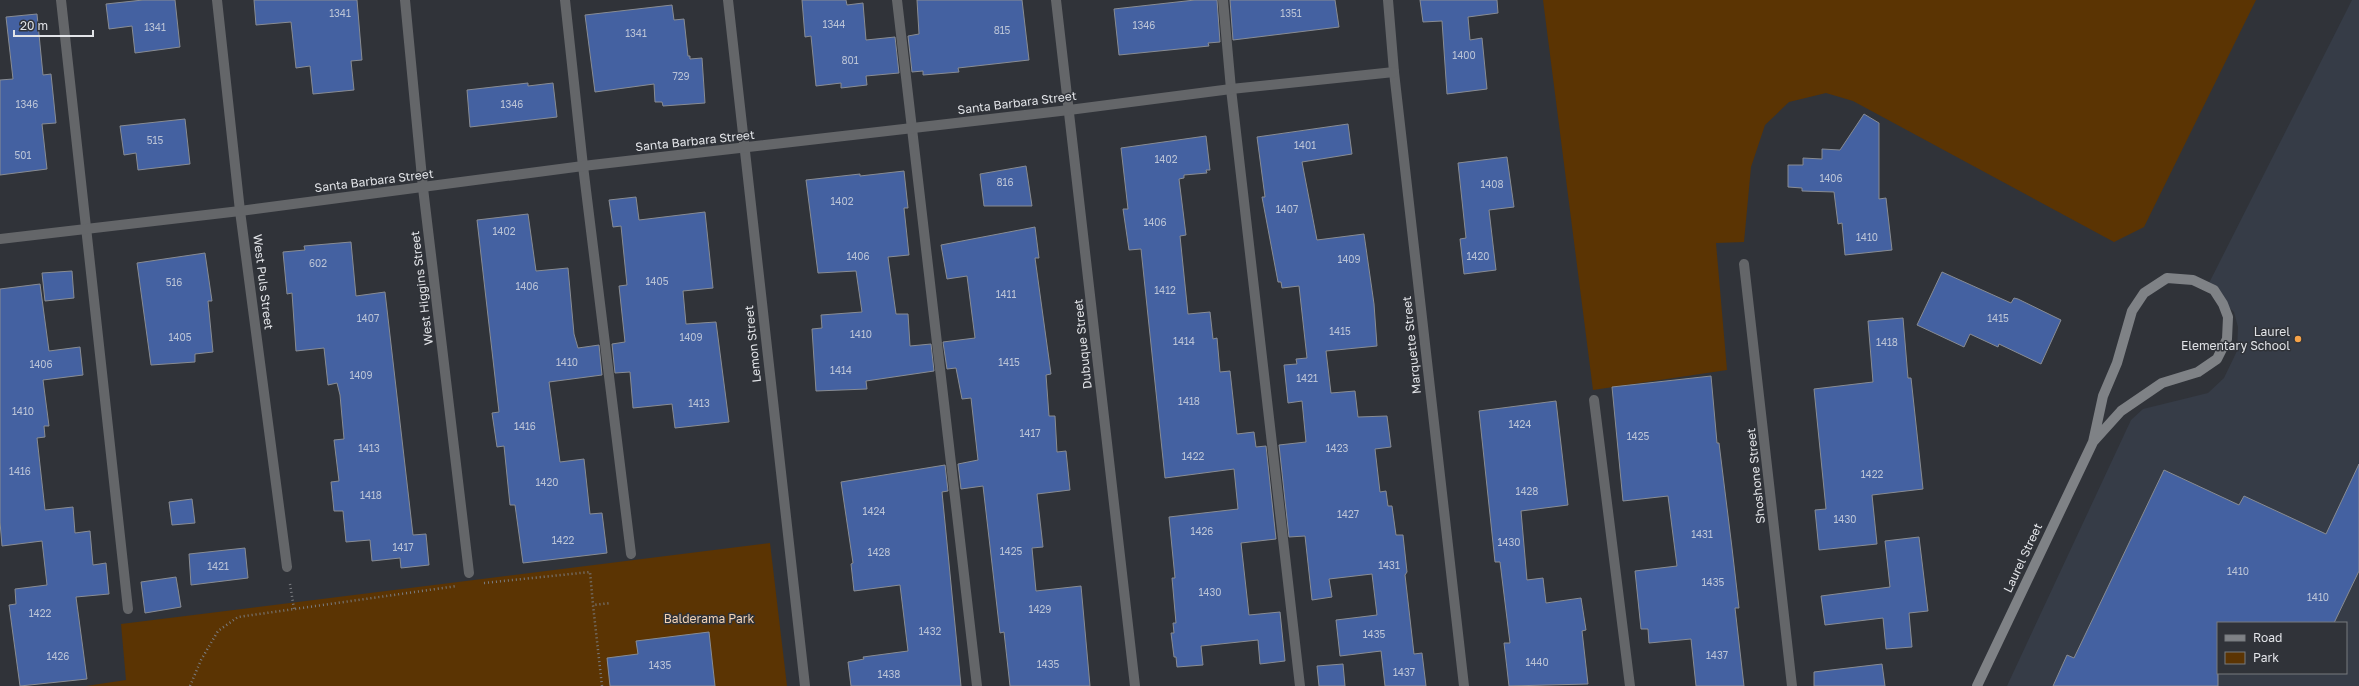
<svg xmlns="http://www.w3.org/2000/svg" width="2359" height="686" font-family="'Golos Text',sans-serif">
<rect width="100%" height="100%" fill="#303339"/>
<path fill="#363c47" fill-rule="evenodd" d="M 2352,0 L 2359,0 L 2359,686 L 2007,686 L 2131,420 L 2143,409 L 2208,393 L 2224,378 L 2237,351 L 2238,327 L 2234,312 L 2207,287 ZM 2218,623 L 2346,623 L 2346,673 L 2218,673 Z"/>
<g fill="#5b3403">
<path d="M 1543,0 L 2256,0 L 2144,227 L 2114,242 L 1853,101 L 1826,93 L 1789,102 L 1765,125 L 1751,167 L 1744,242 L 1716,243 L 1727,370 L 1593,390 Z"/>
<path d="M 770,543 L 787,686 L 86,686 L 126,680 L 121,624 Z"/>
</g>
<g fill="#4461a1" stroke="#888c93">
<path d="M 143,0 L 175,0 L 180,47 L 135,53 L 132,26 L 109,29 L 106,4 Z"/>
<path d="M 254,0 L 357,0 L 362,60 L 351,61 L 354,90 L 313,94 L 310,66 L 296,68 L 291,22 L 256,25 Z"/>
<path d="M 802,0 L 846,0 L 847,5 L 863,3 L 866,40 L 895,37 L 899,73 L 866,76 L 867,85 L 841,88 L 841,83 L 816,86 L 811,36 L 805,37 Z"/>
<path d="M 917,0 L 1022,0 L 1029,60 L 958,68 L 959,72 L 923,75 L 923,71 L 912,72 L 908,36 L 919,34 Z"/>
<path d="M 1195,0 L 1217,0 L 1220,42 L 1208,43 L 1209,46 L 1119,55 L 1114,9 Z"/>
<path d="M 1230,0 L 1335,0 L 1339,27 L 1233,40 Z"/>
<path d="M 1420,0 L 1497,0 L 1498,13 L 1468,17 L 1470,40 L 1482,38 L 1487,89 L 1447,94 L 1442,21 L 1423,22 Z"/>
<path d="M 672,5 L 674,20 L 684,19 L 688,56 L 690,56 L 690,59 L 702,58 L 705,103 L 663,106 L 662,102 L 655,102 L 654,84 L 595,92 L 585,15 Z"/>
<path d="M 37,14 L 43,75 L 51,74 L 56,123 L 42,124 L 47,169 L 0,175 L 0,80 L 13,79 L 6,17 Z"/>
<path d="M 528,83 L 528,86 L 553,83 L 557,117 L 470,127 L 467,90 Z"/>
<path d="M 1864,114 L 1879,123 L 1879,199 L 1886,198 L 1892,250 L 1845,255 L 1842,223 L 1838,224 L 1834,192 L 1802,191 L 1802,188 L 1788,187 L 1788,165 L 1803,165 L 1803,158 L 1822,159 L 1822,149 L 1840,150 Z"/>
<path d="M 185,119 L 190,164 L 138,170 L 136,153 L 124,155 L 120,126 Z"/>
<path d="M 1348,124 L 1352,154 L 1302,162 L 1317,240 L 1364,234 L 1374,304 L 1377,346 L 1326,351 L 1331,393 L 1355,391 L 1358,417 L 1387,416 L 1391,447 L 1375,449 L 1380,492 L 1386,491 L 1388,506 L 1392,506 L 1396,535 L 1403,535 L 1407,572 L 1405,575 L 1414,654 L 1422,653 L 1426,686 L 1385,686 L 1381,651 L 1340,656 L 1336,620 L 1377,615 L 1372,574 L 1329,579 L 1332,597 L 1312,600 L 1305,536 L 1289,537 L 1279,445 L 1306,442 L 1302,401 L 1288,403 L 1284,365 L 1297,364 L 1296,359 L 1307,358 L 1299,286 L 1282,288 L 1281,282 L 1278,282 L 1262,197 L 1265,197 L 1257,137 Z"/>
<path d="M 1206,136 L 1210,170 L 1206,170 L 1207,173 L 1184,175 L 1184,178 L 1179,179 L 1186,235 L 1180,236 L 1188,314 L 1210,312 L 1213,339 L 1217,338 L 1220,372 L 1230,371 L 1237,434 L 1254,432 L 1256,447 L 1266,446 L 1276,539 L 1241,543 L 1249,615 L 1280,612 L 1285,661 L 1260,664 L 1258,640 L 1201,646 L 1203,665 L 1177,667 L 1176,657 L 1174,657 L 1171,633 L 1174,633 L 1173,623 L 1176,623 L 1172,578 L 1175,578 L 1169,517 L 1238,509 L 1234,469 L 1165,478 L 1141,249 L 1129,250 L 1123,209 L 1128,209 L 1121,148 Z"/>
<path d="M 1507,157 L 1514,207 L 1489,210 L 1496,270 L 1464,274 L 1460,239 L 1466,238 L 1458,163 Z"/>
<path d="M 1026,166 L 1032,206 L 984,206 L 980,174 Z"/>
<path d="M 904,171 L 908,208 L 904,208 L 909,255 L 888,257 L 896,314 L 908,314 L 910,346 L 931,344 L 934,371 L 866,381 L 867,389 L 816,391 L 812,329 L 822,328 L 821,315 L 862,312 L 856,271 L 818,273 L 806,180 L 860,174 L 860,176 Z"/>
<path d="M 636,197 L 639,220 L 705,212 L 713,288 L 683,291 L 686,324 L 716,322 L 729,422 L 675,428 L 672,404 L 633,408 L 630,372 L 615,373 L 612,344 L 625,342 L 619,286 L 627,285 L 621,226 L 613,227 L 609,200 Z"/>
<path d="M 528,214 L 536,271 L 568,268 L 574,334 L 578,348 L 599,345 L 602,375 L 549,382 L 560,462 L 584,459 L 590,514 L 602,513 L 607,553 L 523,563 L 515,505 L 510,505 L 504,446 L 497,447 L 492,413 L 499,412 L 477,220 Z"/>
<path d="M 1035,227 L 1039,258 L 1035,258 L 1051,374 L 1046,375 L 1049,416 L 1055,416 L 1057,452 L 1066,451 L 1070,490 L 1037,494 L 1043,547 L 1032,548 L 1036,591 L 1081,586 L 1090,686 L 1010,686 L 1004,632 L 1000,633 L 983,486 L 961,489 L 958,464 L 978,460 L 971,398 L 962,399 L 956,368 L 947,369 L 943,342 L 975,338 L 967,276 L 947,279 L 941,245 Z"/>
<path d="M 351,242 L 356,296 L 385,292 L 413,535 L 426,534 L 429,565 L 401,568 L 400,558 L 372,561 L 370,540 L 346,542 L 343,511 L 334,511 L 331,482 L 339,481 L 334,440 L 344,439 L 340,395 L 337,383 L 328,385 L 324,348 L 296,351 L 292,293 L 287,294 L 283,252 L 305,250 L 304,246 Z"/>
<path d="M 205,253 L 212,301 L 208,301 L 213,352 L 195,354 L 195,362 L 151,365 L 137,263 Z"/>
<path d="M 72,271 L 74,298 L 45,301 L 42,273 Z"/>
<path d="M 1942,272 L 2011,303 L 2014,298 L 2018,299 L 2061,320 L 2041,364 L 1999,344 L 1998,347 L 1970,334 L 1964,347 L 1917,325 Z"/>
<path d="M 40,284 L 49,351 L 80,347 L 83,375 L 43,380 L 49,426 L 44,426 L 45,437 L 37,438 L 45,510 L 73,507 L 75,533 L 90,531 L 93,565 L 106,563 L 109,594 L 76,597 L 87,679 L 20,686 L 9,605 L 16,604 L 15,589 L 47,585 L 42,541 L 2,546 L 0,522 L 0,289 Z"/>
<path d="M 1903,318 L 1908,378 L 1911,378 L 1923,489 L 1872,495 L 1877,544 L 1819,550 L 1815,510 L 1826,509 L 1814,389 L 1873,382 L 1868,321 Z"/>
<path d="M 1711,376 L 1717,443 L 1719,443 L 1732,548 L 1739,608 L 1735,608 L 1744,686 L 1696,686 L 1691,639 L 1649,643 L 1648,629 L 1641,629 L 1635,571 L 1677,566 L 1668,496 L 1623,501 L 1612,387 Z"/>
<path d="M 1556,401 L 1568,505 L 1521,511 L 1527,580 L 1543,578 L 1546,603 L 1581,598 L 1586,630 L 1582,631 L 1588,684 L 1509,686 L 1504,643 L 1510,643 L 1500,562 L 1495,562 L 1479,411 Z"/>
<path d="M 2359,464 L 2359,571 L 2334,623 L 2218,623 L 2218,686 L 2053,686 L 2067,655 L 2074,658 L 2164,470 L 2239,505 L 2244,496 L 2326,534 Z"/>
<path d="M 945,465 L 948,491 L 942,492 L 961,686 L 851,686 L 848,662 L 864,659 L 863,657 L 908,651 L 900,585 L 854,591 L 851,564 L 853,563 L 841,482 Z"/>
<path d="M 192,499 L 195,523 L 172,525 L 169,502 Z"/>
<path d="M 1919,537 L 1928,611 L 1909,613 L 1912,647 L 1886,649 L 1883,618 L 1825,625 L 1821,596 L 1890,587 L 1885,541 Z"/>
<path d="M 245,548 L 248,578 L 191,585 L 189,554 Z"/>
<path d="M 176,577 L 181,607 L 145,613 L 141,582 Z"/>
<path d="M 709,632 L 715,686 L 610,686 L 607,658 L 638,654 L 636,641 Z"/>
<path d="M 1343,664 L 1345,686 L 1319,686 L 1317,666 Z"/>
<path d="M 1882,664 L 1885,686 L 1814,686 L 1814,672 Z"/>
</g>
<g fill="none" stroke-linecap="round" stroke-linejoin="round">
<g stroke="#7a7c81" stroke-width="2.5" stroke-dasharray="1 3" stroke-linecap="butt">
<path d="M 484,583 L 590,572 L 593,605"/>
<path d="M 290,584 L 294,609"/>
<path d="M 190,686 L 201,660 L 218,631 L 238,617 L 457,586"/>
<path d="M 602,686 L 593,605 L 611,603"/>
</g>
<g stroke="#646669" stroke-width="10">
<path d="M 61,0 L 128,609"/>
<path d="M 565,0 L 583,166 L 631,554"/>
<path d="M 897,0 L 977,686"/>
<path d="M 1223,0 L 1231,89 L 1300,686"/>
<path d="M 1594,400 L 1630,686"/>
</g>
<g stroke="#646669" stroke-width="10">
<path d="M 217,0 L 240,211 L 287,567"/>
<path d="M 405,0 L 423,188 L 469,573"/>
<path d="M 728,0 L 805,686"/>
<path d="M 1056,0 L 1135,686"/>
<path d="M 1388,0 L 1394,72 L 1464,686"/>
<path d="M 0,239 L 240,211 L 583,166 L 1069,110 L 1231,89 L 1394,72"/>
<path d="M 1744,264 L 1792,686"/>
</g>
<path stroke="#7f8286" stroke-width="10" d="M 1977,686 L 2093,442 L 2103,396 L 2117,363 L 2132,311 L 2144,293 L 2167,278 L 2193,280 L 2214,290 L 2223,304 L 2228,317 L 2227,339 L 2217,359 L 2198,372 L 2162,383 L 2121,411 L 2093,442"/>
</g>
<circle fill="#f6a247" stroke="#303339" stroke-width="1.5" cx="2298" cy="339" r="4"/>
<g text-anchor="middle" stroke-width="3" stroke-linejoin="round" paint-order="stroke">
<g font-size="10" fill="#bac3d6">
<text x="340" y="17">1341</text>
<text x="1291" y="17">1351</text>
<text x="834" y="28">1344</text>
<text x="1144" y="29">1346</text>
<text x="155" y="31">1341</text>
<text x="1002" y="34">815</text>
<text x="636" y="37">1341</text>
<text x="1464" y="59">1400</text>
<text x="850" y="64">801</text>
<text x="681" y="80">729</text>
<text x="27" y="108">1346</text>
<text x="512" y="108">1346</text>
<text x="155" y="144">515</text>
<text x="1305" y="149">1401</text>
<text x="23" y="159">501</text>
<text x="1166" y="163">1402</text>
<text x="1831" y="182">1406</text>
<text x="1005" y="186">816</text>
<text x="1492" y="188">1408</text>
<text x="842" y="205">1402</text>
<text x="1287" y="213">1407</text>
<text x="1155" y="226">1406</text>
<text x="504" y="235">1402</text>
<text x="1867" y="241">1410</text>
<text x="858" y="260">1406</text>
<text x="1478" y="260">1420</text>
<text x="1349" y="263">1409</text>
<text x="318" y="267">602</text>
<text x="657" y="285">1405</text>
<text x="174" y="286">516</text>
<text x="527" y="290">1406</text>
<text x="1165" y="294">1412</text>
<text x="1006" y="298">1411</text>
<text x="368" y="322">1407</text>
<text x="1998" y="322">1415</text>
<text x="1340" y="335">1415</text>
<text x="861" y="338">1410</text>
<text x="180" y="341">1405</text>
<text x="691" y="341">1409</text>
<text x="1184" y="345">1414</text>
<text x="1887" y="346">1418</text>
<text x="567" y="366">1410</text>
<text x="1009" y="366">1415</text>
<text x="41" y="368">1406</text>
<text x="841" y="374">1414</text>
<text x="361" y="379">1409</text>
<text x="1307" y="382">1421</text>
<text x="1189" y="405">1418</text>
<text x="699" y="407">1413</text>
<text x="23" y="415">1410</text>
<text x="1520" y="428">1424</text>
<text x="525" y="430">1416</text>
<text x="1030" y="437">1417</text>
<text x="1638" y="440">1425</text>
<text x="369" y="452">1413</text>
<text x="1337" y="452">1423</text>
<text x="1193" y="460">1422</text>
<text x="20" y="475">1416</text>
<text x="1872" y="478">1422</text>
<text x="547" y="486">1420</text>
<text x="1527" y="495">1428</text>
<text x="371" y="499">1418</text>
<text x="874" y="515">1424</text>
<text x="1348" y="518">1427</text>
<text x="1845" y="523">1430</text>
<text x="1202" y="535">1426</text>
<text x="1702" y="538">1431</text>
<text x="563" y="544">1422</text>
<text x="1509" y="546">1430</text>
<text x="403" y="551">1417</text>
<text x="1011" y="555">1425</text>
<text x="879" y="556">1428</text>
<text x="1389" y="569">1431</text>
<text x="218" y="570">1421</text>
<text x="2238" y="575">1410</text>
<text x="1713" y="586">1435</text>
<text x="1210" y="596">1430</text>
<text x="2318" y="601">1410</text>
<text x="1040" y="613">1429</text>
<text x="40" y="617">1422</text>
<text x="930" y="635">1432</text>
<text x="1374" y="638">1435</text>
<text x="1717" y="659">1437</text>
<text x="58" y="660">1426</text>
<text x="1537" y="666">1440</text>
<text x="1048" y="668">1435</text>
<text x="660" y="669">1435</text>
<text x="1404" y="676">1437</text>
<text x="889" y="678">1438</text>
</g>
<g font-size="12" fill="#e2e4e8" stroke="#303339">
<text transform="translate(1017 103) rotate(-7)" y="4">Santa Barbara Street</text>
<text transform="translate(695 141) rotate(-6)" y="4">Santa Barbara Street</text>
<text transform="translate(374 181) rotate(-7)" y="4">Santa Barbara Street</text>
<text transform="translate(263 282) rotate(83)" y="4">West Puls Street</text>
<text transform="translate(422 288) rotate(-97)" y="4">West Higgins Street</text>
<text transform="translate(753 344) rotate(-96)" y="4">Lemon Street</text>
<text transform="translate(1083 344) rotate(-96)" y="4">Dubuque Street</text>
<text transform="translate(1412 345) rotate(-96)" y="4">Marquette Street</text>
<text transform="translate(1756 476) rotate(-96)" y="4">Shoshone Street</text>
<text transform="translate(2023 558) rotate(-65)" y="4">Laurel Street</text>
</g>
<g font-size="12" fill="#e2e4e8" stroke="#303339" text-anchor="end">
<text x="2290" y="336">Laurel<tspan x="2290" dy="14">Elementary School</tspan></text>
</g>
<g font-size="12" fill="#f3d2b4" stroke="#303339">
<text x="709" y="623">Balderama Park</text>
</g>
</g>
<rect x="2217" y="622" width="130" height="52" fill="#303339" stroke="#777a7f"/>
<rect x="2225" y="635" width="20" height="6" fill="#7f8286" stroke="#777a7f"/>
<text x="2253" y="642" font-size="12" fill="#e2e4e8">Road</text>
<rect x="2225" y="652" width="20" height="12" fill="#5b3403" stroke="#777a7f"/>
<text x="2253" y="662" font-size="12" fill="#e2e4e8">Park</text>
<path d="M14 30v6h79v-6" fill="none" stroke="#e2e4e8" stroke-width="2"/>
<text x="20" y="30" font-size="12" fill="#e2e4e8" stroke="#303339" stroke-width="3" paint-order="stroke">20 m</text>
</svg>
